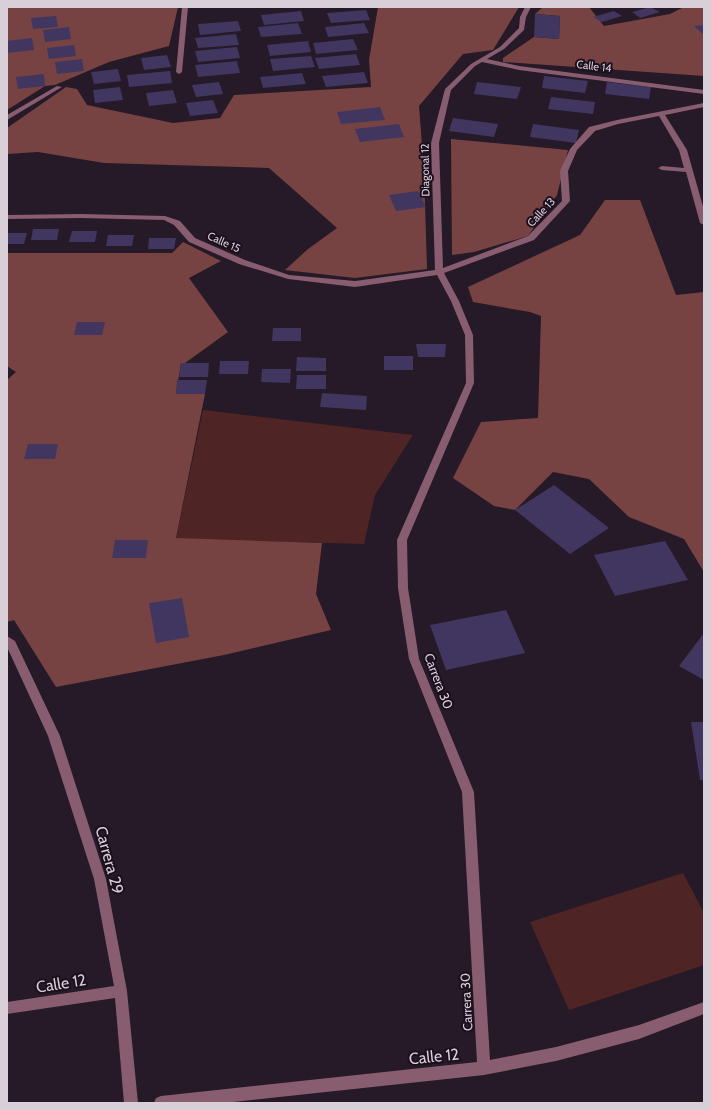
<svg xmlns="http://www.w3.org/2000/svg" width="711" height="1110" font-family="Cabin,sans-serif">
<rect width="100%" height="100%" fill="#261928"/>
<g fill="#4f2424">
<path d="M 203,410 L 413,435 L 375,495 L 364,544 L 176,539 Z"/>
<path d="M 683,873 L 704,913 L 704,965 L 569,1010 L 530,922 Z"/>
</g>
<g fill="#774342">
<path d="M 7,7 L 178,7 L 169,46 L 109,62 L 55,85 L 45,86 L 7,110 Z"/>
<path d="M 378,7 L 519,7 L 493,50 L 463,54 L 419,106 L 424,172 L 427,269 L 355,278 L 285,270 L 308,249 L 337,228 L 269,168 L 104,163 L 38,152 L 7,154 L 7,128 L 66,87 L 77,89 L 87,105 L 173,123 L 220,118 L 234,95 L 371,87 L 369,60 Z"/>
<path d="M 543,7 L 589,7 L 604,26 L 670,14 L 684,7 L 704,7 L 704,76 L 503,62 L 503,58 L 534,37 L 559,39 L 560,16 L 535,14 Z"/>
<path d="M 451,139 L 568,150 L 557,195 L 528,236 L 474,252 L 452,255 Z"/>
<path d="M 605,200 L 640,200 L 676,295 L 704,292 L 704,572 L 684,539 L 629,517 L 589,479 L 553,472 L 515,510 L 494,506 L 453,478 L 481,422 L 538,418 L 541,316 L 530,312 L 473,302 L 468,287 L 580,235 Z"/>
<path d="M 183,242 L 221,261 L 189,278 L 228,332 L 185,363 L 181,363 L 176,394 L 205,394 L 176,538 L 322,543 L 316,594 L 331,630 L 224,655 L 56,687 L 14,620 L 7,622 L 7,380 L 16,372 L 7,366 L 7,253 L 172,253 Z"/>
</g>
<g fill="#403660">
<path d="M 650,7 L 660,12 L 640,18 L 632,12 Z"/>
<path d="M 366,10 L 370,20 L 331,23 L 327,13 Z"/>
<path d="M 301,11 L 304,21 L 264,25 L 261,15 Z"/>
<path d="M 614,11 L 622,16 L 602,22 L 593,17 Z"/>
<path d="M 535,14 L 560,16 L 559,39 L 534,37 Z"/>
<path d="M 56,16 L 58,27 L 33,29 L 31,18 Z"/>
<path d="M 238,21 L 241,31 L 200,35 L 198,24 Z"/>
<path d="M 298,23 L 302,34 L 261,37 L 258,27 Z"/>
<path d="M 364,23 L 369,33 L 328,37 L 325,27 Z"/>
<path d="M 704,25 L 704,35 L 694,26 Z"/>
<path d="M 69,27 L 71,39 L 45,42 L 43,30 Z"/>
<path d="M 236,34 L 239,45 L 198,48 L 195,38 Z"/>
<path d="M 32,38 L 34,50 L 7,53 L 7,41 Z"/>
<path d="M 353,39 L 358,50 L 316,54 L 313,43 Z"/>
<path d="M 308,41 L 311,52 L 270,56 L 267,45 Z"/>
<path d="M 74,45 L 76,56 L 49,59 L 47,48 Z"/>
<path d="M 237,47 L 240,58 L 198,62 L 195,51 Z"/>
<path d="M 356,54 L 360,65 L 319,69 L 315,58 Z"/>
<path d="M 167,55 L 171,67 L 144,70 L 141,58 Z"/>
<path d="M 311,56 L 315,67 L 273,71 L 270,59 Z"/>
<path d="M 82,59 L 84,71 L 57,74 L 55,62 Z"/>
<path d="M 237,61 L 240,73 L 198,77 L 195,65 Z"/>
<path d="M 118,69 L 121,81 L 94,84 L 91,72 Z"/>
<path d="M 170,71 L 172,83 L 129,87 L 127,75 Z"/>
<path d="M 364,72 L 368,83 L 326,87 L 322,76 Z"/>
<path d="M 302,73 L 306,84 L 263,88 L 260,77 Z"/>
<path d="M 44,74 L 45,86 L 18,89 L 16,77 Z"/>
<path d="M 544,76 L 588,81 L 585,93 L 542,88 Z"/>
<path d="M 219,82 L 223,94 L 196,97 L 192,85 Z"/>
<path d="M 477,82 L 521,87 L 517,99 L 474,94 Z"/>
<path d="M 607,82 L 651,87 L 649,99 L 605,94 Z"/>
<path d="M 120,87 L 123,100 L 95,103 L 93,90 Z"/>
<path d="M 173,90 L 177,103 L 149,106 L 146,93 Z"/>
<path d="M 551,97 L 595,102 L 593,114 L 548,109 Z"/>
<path d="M 213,100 L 218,113 L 190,116 L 186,103 Z"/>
<path d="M 380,107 L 385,120 L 341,124 L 337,112 Z"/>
<path d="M 453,118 L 498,124 L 494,137 L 449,131 Z"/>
<path d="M 399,124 L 404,137 L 360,142 L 355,129 Z"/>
<path d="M 533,124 L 579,130 L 576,143 L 530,137 Z"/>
<path d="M 418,191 L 426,207 L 396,211 L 389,195 Z"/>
<path d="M 33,229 L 59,229 L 57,240 L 31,240 Z"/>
<path d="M 72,231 L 97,231 L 95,242 L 69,242 Z"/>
<path d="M 7,233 L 27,233 L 24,244 L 7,244 Z"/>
<path d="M 108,235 L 134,235 L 132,246 L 106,246 Z"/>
<path d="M 149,238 L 176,238 L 174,249 L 148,249 Z"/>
<path d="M 77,322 L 105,322 L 102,335 L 74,335 Z"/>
<path d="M 273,328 L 301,328 L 301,341 L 272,341 Z"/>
<path d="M 416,344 L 446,344 L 445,357 L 418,357 Z"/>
<rect x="384" y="356" width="29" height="14"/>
<path d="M 297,357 L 326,358 L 326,371 L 296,371 Z"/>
<path d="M 220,361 L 249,361 L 248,374 L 219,374 Z"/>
<path d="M 181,363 L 209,363 L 208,377 L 179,377 Z"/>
<path d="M 262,369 L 291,369 L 290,383 L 261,382 Z"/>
<path d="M 297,375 L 326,375 L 326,389 L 296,389 Z"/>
<path d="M 177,380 L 207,380 L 205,394 L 176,394 Z"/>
<path d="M 322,393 L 367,396 L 366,410 L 320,407 Z"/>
<path d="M 28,444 L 58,444 L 55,459 L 24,459 Z"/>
<path d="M 554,485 L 609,528 L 570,554 L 515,510 Z"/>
<path d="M 115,540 L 148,540 L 146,558 L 112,558 Z"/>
<path d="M 665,541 L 688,580 L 615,596 L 594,555 Z"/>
<path d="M 182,598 L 189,637 L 156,643 L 149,603 Z"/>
<path d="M 506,610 L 525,653 L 446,670 L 430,625 Z"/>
<path d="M 704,633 L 704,680 L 679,666 Z"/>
<path d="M 691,722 L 704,722 L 704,780 L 700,780 Z"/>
</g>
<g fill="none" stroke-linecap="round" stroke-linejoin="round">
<g fill="#875d6f" fill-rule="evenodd">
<path d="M 182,7 L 188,7 L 182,72 L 179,74 L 176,72 Z"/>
<path d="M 525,7 L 531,7 L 526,17 L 524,30 L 504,49 L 487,59 L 519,66 L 704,90 L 704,94 L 519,70 L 482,62 L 475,66 L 451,90 L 439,143 L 443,268 L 528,236 L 562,201 L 560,171 L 570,149 L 589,127 L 617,120 L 704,103 L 704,107 L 665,115 L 687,150 L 704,210 L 704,225 L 700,223 L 686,172 L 662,170 L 658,168 L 662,166 L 684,168 L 679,150 L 659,116 L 618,124 L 595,131 L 577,150 L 568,171 L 570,201 L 534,240 L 444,273 L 459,301 L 473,335 L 474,383 L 407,540 L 408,588 L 419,659 L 474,792 L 490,1060 L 556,1047 L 639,1025 L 704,1002 L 704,1014 L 639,1039 L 556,1061 L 484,1075 L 224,1103 L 154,1103 L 156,1098 L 161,1096 L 477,1062 L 462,792 L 409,659 L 398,588 L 397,540 L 466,383 L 465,335 L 451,301 L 437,275 L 355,287 L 288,279 L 239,264 L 189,242 L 174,225 L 164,220 L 81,218 L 7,219 L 7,215 L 81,214 L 165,216 L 180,221 L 195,238 L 245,260 L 289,275 L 355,281 L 435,270 L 431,143 L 445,89 L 471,64 L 500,47 L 519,28 L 520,17 Z"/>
<path d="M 57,86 L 62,87 L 7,120 L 7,115 Z"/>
<path d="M 7,636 L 15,641 L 60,736 L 106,879 L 127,991 L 138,1103 L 124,1103 L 115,998 L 7,1014 L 7,1002 L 114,986 L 94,879 L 48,736 L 7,647 Z"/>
</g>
</g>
<g text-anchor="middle" stroke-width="4" stroke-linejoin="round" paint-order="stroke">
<g font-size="11" fill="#d8cfd9" stroke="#1d101e">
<text transform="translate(594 66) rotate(7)" y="4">Calle 14</text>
<text transform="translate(425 170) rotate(-91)" y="4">Diagonal 12</text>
<text transform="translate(541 212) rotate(-47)" y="4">Calle 13</text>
<text transform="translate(224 242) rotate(24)" y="4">Calle 15</text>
</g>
<g font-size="13" fill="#d8cfd9" stroke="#1d101e">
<text transform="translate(439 681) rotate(69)" y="5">Carrera 30</text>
<text transform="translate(466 1002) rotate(-93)" y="5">Carrera 30</text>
</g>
<g font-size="16" fill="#d8cfd9" stroke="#1d101e">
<text transform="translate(110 860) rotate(75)" y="6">Carrera 29</text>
<text transform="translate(61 983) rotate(-9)" y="6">Calle 12</text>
<text transform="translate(434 1056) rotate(-6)" y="6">Calle 12</text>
</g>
</g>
<rect width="711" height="1110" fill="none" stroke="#d8cfd9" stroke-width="16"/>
</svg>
